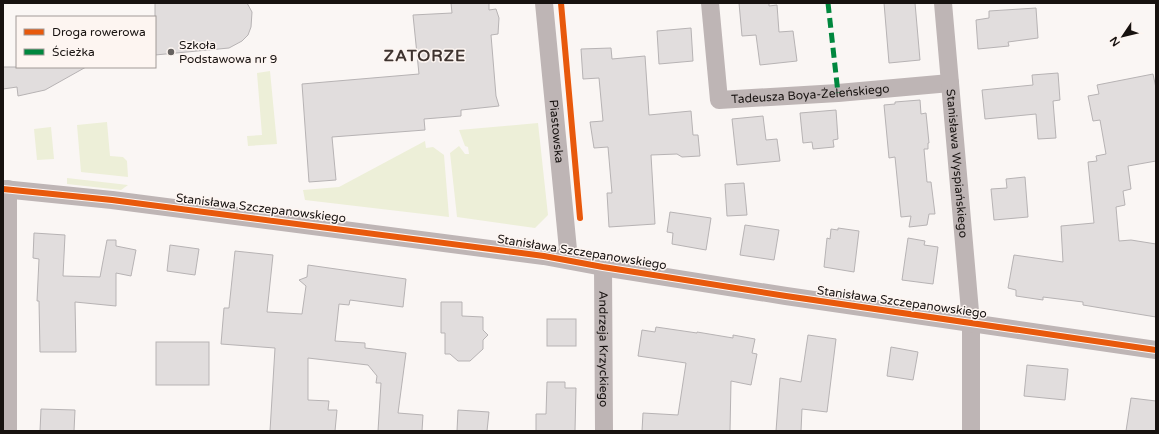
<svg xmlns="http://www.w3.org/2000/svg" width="1159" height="434" font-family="'Varela Round',sans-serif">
<rect width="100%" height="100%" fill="#faf6f4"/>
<g fill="#edefd8">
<path d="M 270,71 L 277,144 L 248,146 L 247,136 L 262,135 L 257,73 Z"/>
<path d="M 107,122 L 110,156 L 123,157 L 127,161 L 128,177 L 81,172 L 77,125 Z"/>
<path d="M 538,123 L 548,215 L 535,228 L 457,217 L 450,153 L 459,146 L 465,154 L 469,154 L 468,147 L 465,146 L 459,130 Z"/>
<path d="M 51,127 L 54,159 L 37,160 L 34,129 Z"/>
<path d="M 425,141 L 426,148 L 433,147 L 444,155 L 449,217 L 305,200 L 303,190 L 339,187 Z"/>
<path d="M 67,178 L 128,185 L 121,190 L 67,184 Z"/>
</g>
<g fill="#e1dddd" stroke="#b7b3b4">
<path d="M 155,3 L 247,3 L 252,12 L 251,27 L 248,35 L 242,41 L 229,48 L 155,55 Z"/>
<path d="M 451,3 L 489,3 L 489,10 L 496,9 L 499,18 L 498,34 L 491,35 L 496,96 L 499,106 L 461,110 L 461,116 L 424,119 L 425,130 L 332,137 L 336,180 L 309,182 L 302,84 L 419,74 L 413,15 L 452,13 Z"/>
<path d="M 739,3 L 769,3 L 769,6 L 777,5 L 779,32 L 793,31 L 797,61 L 760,65 L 756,35 L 742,36 Z"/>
<path d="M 884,3 L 915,3 L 920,60 L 889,63 Z"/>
<path d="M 1036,8 L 1038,38 L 1008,42 L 1009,46 L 978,49 L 976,20 L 989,18 L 989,11 Z"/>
<path d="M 691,28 L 693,61 L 659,64 L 657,31 Z"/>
<path d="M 611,48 L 612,59 L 645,56 L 649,115 L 691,111 L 693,135 L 698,135 L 700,156 L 682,157 L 677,154 L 651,155 L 655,224 L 609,227 L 607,193 L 612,193 L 608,147 L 594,148 L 590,122 L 603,121 L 599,78 L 583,79 L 581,49 Z"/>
<path d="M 3,67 L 86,67 L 45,90 L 18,96 L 17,87 L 3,89 Z"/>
<path d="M 1058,73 L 1060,100 L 1053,101 L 1056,138 L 1038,139 L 1036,114 L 985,119 L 982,90 L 1033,85 L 1032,75 Z"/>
<path d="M 1153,74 L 1156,88 L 1156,161 L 1128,166 L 1131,189 L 1123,191 L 1125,205 L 1116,207 L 1119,241 L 1131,240 L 1156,244 L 1156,317 L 1083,305 L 1083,302 L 1043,297 L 1043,300 L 1016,296 L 1016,290 L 1008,288 L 1014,255 L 1063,262 L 1061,226 L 1094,223 L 1088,162 L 1097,161 L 1096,156 L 1106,154 L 1100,120 L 1093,121 L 1088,96 L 1099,94 L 1097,85 Z"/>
<path d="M 920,100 L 921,114 L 926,113 L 929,143 L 928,143 L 928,149 L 924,149 L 927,182 L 931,182 L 935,214 L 929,214 L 927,225 L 909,227 L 911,216 L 901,217 L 895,157 L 889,158 L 884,105 L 895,104 L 895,102 Z"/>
<path d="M 836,110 L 838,139 L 833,140 L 834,147 L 813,149 L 812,142 L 803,143 L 800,113 Z"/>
<path d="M 763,116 L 766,140 L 777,139 L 780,161 L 737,165 L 732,119 Z"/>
<path d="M 1025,177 L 1028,217 L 994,220 L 991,189 L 1007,188 L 1006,179 Z"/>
<path d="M 744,183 L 747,215 L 727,216 L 725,184 Z"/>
<path d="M 670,212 L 711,218 L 706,250 L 672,244 L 673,233 L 667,232 Z"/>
<path d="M 745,225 L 779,230 L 774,260 L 740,255 Z"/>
<path d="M 838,228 L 859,231 L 854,272 L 824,267 L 827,238 L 830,239 L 831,229 L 838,230 Z"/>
<path d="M 34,233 L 65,235 L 63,276 L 100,277 L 107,240 L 116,240 L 116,246 L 136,250 L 131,276 L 116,273 L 116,306 L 75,302 L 76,352 L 40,352 L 39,301 L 37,301 L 39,259 L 33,258 Z"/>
<path d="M 908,238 L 925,241 L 924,245 L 938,247 L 933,284 L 902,280 Z"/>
<path d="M 170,245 L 199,249 L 195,275 L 167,271 Z"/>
<path d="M 235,251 L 273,255 L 267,312 L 302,314 L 306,286 L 299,280 L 307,277 L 308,265 L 406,279 L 403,307 L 350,300 L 349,305 L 339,304 L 335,341 L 365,343 L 365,348 L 406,353 L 398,413 L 423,415 L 422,431 L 378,431 L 381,383 L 376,383 L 377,376 L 368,365 L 308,358 L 308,400 L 329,401 L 328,410 L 337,410 L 335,431 L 270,431 L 275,348 L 221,344 L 224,308 L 229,308 Z"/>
<path d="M 441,302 L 462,302 L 462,316 L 483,317 L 483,330 L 488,335 L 483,340 L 483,349 L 470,361 L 458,361 L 450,354 L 445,354 L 445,333 L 441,333 Z"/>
<rect x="547" y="319" width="29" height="27"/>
<path d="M 656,327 L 697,333 L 697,332 L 733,338 L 733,335 L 755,339 L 752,353 L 757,354 L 751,385 L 731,381 L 730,431 L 642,431 L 643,413 L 678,415 L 686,363 L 638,356 L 642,330 L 655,332 Z"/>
<path d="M 808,335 L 836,339 L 827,412 L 802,409 L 801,431 L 776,431 L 780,378 L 801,382 Z"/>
<rect x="156" y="342" width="53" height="43"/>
<path d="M 891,347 L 918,352 L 913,380 L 887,376 Z"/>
<path d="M 1027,365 L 1068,369 L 1065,400 L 1024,396 Z"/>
<path d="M 547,382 L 565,382 L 565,388 L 576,388 L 575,431 L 536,431 L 536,414 L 546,414 Z"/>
<path d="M 1131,398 L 1156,401 L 1156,431 L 1126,431 Z"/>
<path d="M 41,409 L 75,410 L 74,431 L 40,431 Z"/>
<path d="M 458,410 L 489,412 L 487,431 L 457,431 Z"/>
</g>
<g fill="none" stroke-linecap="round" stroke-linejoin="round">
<g stroke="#beb5b5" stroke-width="18">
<path id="s1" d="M 544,3 L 569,260"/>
<path id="s2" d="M 710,3 L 719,100 L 838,93 L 950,83"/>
<path id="s3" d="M 943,3 L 971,323 L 971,431"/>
<path d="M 3,189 L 112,200 L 544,256 L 603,267 L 786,296 L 1156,350"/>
<path id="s4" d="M 603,267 L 604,431"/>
<path d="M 8,431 L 8,189"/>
</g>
<path stroke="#00873e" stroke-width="5" stroke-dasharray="10 5" stroke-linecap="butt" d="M 828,3 L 838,93"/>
<defs>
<g id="cycleway">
<path d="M 561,3 L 580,218"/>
<path d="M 3,189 L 112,200 L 544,256 L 603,267 L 786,296 L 1156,350"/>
</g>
</defs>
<use href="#cycleway" stroke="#fdf5f1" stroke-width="8"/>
<use href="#cycleway" stroke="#e8590c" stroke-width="6"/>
</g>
<circle fill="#666260" stroke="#fdf5f1" stroke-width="1.5" cx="171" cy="52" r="4"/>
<g text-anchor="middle" stroke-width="3" stroke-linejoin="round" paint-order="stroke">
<g font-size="12" fill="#171210" stroke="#fdf5f1" text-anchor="start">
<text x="179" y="49">Szkoła<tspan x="179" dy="14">Podstawowa nr 9</tspan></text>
</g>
<g font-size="12" fill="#171210" stroke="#fdf5f1">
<text dy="4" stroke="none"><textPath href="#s2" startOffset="189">Tadeusza Boya-Żeleńskiego</textPath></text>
<text dy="4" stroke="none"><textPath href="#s1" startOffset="129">Piastowska</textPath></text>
<text dy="4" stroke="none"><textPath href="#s3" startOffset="161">Stanisława Wyspiańskiego</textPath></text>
<text transform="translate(261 208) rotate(7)" y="4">Stanisława Szczepanowskiego</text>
<text transform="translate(582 252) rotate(9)" y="4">Stanisława Szczepanowskiego</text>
<text transform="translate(902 302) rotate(8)" y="4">Stanisława Szczepanowskiego</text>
<text dy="4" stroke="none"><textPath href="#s4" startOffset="82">Andrzeja Krzyckiego</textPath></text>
</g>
<g font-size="16" font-weight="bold" letter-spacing="1" fill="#3e332f" stroke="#fdf5f1">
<text x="425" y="61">ZATORZE</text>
</g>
</g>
<rect width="1159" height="434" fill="none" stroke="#171210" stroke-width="8"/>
<rect x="16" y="16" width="140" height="52" fill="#fdf5f1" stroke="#a19a97"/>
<rect x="24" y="29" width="20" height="6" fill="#e8590c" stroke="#a19a97"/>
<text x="52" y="36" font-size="12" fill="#171210">Droga rowerowa</text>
<rect x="24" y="49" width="20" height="6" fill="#00873e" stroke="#a19a97"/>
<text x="52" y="56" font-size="12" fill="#171210">Ścieżka</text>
<g transform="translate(1123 36) rotate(235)" stroke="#fdf5f1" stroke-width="3" paint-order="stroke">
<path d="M0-3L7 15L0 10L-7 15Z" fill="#171210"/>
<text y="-6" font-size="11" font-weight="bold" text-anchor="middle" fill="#171210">N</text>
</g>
</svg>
